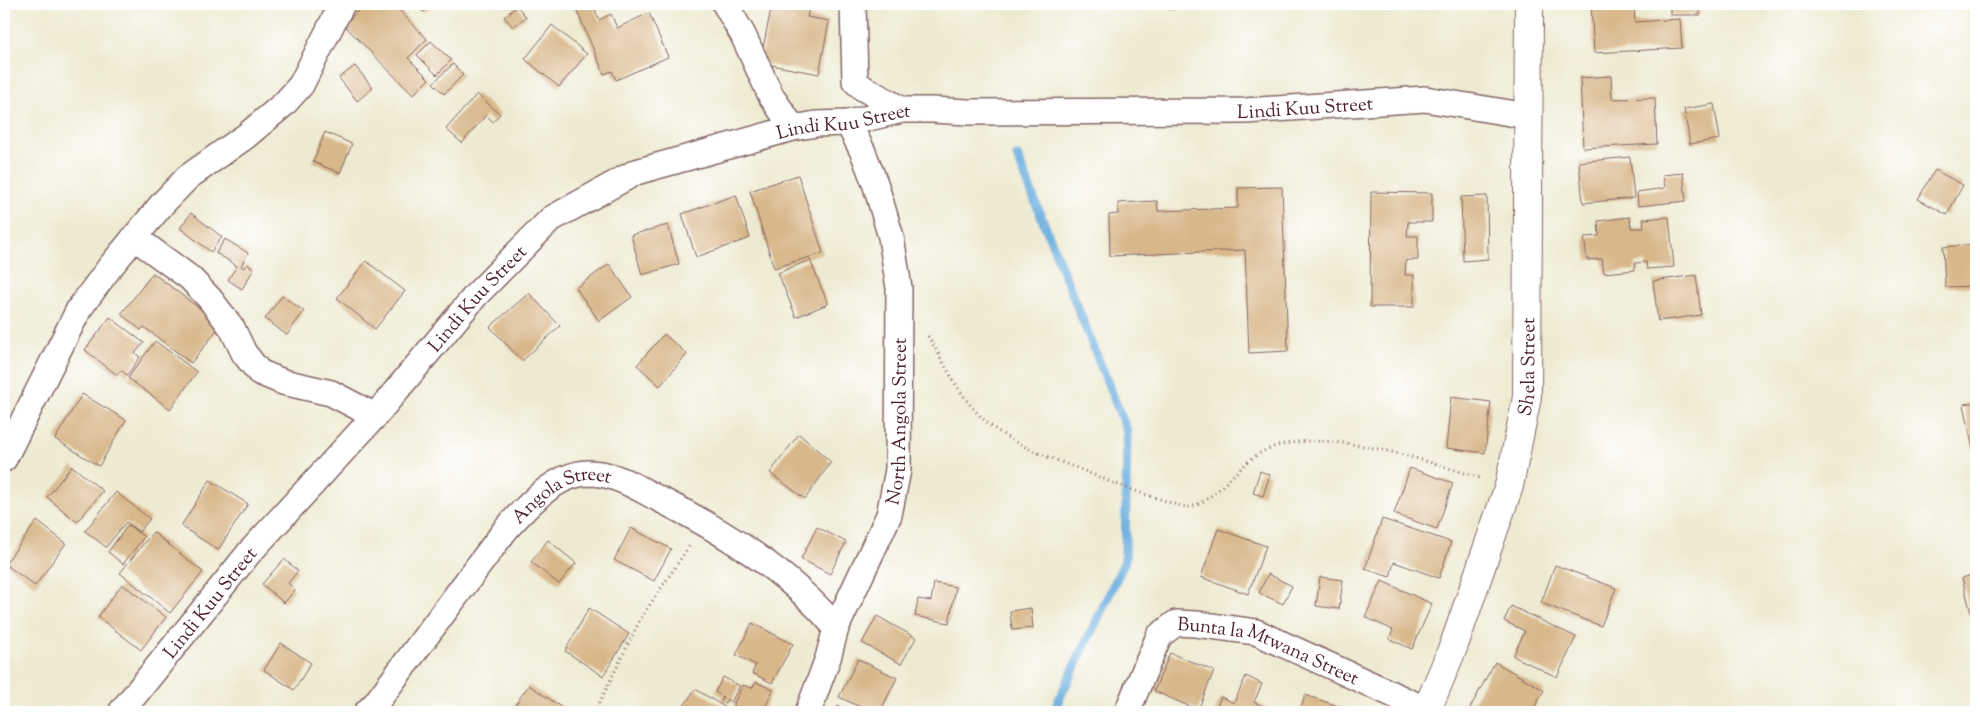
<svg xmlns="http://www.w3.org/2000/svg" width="1980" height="716" font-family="'Sorts Mill Goudy',serif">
<rect width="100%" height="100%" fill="#fff"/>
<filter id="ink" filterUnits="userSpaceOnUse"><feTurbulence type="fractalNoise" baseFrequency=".02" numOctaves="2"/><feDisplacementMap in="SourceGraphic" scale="10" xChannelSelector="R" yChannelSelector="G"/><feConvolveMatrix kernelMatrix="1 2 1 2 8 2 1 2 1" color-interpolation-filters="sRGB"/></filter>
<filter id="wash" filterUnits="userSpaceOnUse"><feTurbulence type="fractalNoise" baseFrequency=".0096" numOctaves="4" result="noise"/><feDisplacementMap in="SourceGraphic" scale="20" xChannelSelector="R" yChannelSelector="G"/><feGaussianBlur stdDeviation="1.12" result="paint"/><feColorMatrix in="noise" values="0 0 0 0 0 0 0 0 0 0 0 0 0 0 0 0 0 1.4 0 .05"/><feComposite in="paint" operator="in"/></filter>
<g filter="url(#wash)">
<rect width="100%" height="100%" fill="#eeead1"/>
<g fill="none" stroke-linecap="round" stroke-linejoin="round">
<path stroke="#68acdd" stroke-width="9" d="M 1017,156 L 1127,431 L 1125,561 L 1053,712"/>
</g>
<g id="blocks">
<g fill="#d8b78a">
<path d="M 365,4 L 393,4 L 427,39 L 408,58 L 429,79 L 413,95 L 344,25 Z"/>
<path d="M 417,4 L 436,4 L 423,12 Z"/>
<path d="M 587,4 L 593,4 L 599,20 L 611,14 L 617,28 L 649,13 L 668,57 L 616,80 L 612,71 L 604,74 L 576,9 Z"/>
<path d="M 784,4 L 810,4 L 807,17 L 829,21 L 819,74 L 760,63 L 771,9 L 782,12 Z"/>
<path d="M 1170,4 L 1242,4 L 1242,5 L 1170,9 Z"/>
<path d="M 1591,4 L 1634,4 L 1635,22 L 1680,19 L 1682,48 L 1594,53 Z"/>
<rect x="1670" y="4" width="30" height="11"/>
<path d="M 517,6 L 526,17 L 513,27 L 504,17 Z"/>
<path d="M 552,25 L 587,54 L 559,87 L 525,59 Z"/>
<path d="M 431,41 L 451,60 L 437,75 L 417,55 Z"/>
<path d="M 453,64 L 463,75 L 444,94 L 433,83 Z"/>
<path d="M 355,66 L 373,88 L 357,101 L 339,78 Z"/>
<path d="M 1611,76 L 1612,99 L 1655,98 L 1657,144 L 1583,148 L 1580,78 Z"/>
<path d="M 477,94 L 500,114 L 493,122 L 486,115 L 462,143 L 446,129 Z"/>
<path d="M 1714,104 L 1720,139 L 1690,144 L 1684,109 Z"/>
<path d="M 325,132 L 352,144 L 340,173 L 313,162 Z"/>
<path d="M 1630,157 L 1634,198 L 1583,203 L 1579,162 Z"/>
<path d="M 1935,170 L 1963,185 L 1947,215 L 1918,199 Z"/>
<path d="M 1683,173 L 1686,201 L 1638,206 L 1637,192 L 1665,188 L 1663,175 Z"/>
<path d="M 798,175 L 823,253 L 774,268 L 750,191 Z"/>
<path d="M 1282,187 L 1288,351 L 1249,353 L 1245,250 L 1110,256 L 1109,215 L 1118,214 L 1118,203 L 1157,201 L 1158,211 L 1238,208 L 1238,188 Z"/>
<path d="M 1371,192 L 1432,193 L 1432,222 L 1408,222 L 1407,236 L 1418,236 L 1418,260 L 1406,260 L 1405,275 L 1414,275 L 1414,307 L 1370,307 Z"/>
<path d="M 736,195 L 750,238 L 696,257 L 682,214 Z"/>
<path d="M 1487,196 L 1488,259 L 1463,261 L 1461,197 Z"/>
<path d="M 191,213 L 222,237 L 211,252 L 180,228 Z"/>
<path d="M 1630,217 L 1631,228 L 1644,228 L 1643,219 L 1669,217 L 1674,267 L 1647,269 L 1646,262 L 1635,263 L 1635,270 L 1604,273 L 1602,259 L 1587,260 L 1584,237 L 1599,236 L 1598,221 Z"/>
<path d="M 668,225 L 679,264 L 642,275 L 631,235 Z"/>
<path d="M 225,239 L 248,253 L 241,266 L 244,268 L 247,264 L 254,269 L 242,289 L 228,280 L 237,266 L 216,253 Z"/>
<path d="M 1975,244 L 1976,286 L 1945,287 L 1943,247 Z"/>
<path d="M 810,260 L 828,304 L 796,317 L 778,273 Z"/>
<path d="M 366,261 L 405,291 L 375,329 L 337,298 Z"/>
<path d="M 609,264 L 632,297 L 599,321 L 576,288 Z"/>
<path d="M 153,273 L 221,325 L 191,363 L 144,327 L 141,330 L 121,314 Z"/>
<path d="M 1696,275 L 1701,315 L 1658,321 L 1653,281 Z"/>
<path d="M 529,293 L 560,326 L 522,361 L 490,327 Z"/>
<path d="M 282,296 L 304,311 L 287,335 L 265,319 Z"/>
<path d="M 110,317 L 144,343 L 135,353 L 140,357 L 127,375 L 121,370 L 117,375 L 85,350 Z"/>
<path d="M 664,334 L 687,354 L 660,386 L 637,365 Z"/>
<path d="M 155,341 L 197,372 L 170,409 L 128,378 Z"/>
<path d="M 82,394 L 126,420 L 99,466 L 55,439 Z"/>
<path d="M 1451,397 L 1491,402 L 1485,453 L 1446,448 Z"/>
<path d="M 1976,402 L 1976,448 L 1973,449 L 1964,404 Z"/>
<path d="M 799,434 L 831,462 L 805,499 L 770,473 Z"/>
<path d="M 72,466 L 103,491 L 77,522 L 47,497 Z"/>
<path d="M 1410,468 L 1453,483 L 1437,529 L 1394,514 Z"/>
<path d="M 1260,471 L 1270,475 L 1263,496 L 1253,493 Z"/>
<path d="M 210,480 L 248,504 L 218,550 L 181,526 Z"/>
<path d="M 116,492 L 150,519 L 139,532 L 126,522 L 106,547 L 85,531 Z"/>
<path d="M 1382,519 L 1451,542 L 1439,578 L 1394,562 L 1390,577 L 1365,569 Z"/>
<path d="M 37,521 L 66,543 L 35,586 L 5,564 Z"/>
<path d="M 128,525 L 144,537 L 123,564 L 108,552 Z"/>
<path d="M 817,527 L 846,542 L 830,574 L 801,559 Z"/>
<path d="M 631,528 L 671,549 L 654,581 L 614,560 Z"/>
<path d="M 1218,529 L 1266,546 L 1248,594 L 1201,577 Z"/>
<path d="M 153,532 L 203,572 L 170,613 L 120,573 Z"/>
<path d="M 548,540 L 576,563 L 559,584 L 531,562 Z"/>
<path d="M 284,559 L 298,571 L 288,583 L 295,590 L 284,603 L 262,584 Z"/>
<path d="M 1555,565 L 1616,588 L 1601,626 L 1541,603 Z"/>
<path d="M 1268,574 L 1292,586 L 1283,604 L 1259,593 Z"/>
<path d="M 1976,574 L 1976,620 L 1973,621 L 1962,578 Z"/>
<path d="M 1320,577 L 1343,580 L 1339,609 L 1316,606 Z"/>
<path d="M 1382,581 L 1432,604 L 1412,649 L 1389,639 L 1393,630 L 1365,617 Z"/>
<path d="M 934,583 L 956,587 L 949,623 L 915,616 L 918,599 L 931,601 Z"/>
<path d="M 122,584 L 166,617 L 141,650 L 98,617 Z"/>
<path d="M 1511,606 L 1576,637 L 1557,677 L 1513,656 L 1525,631 L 1504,621 Z"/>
<path d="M 589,608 L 629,634 L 603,676 L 565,651 Z"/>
<path d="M 1031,608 L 1033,628 L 1012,630 L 1010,611 Z"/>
<path d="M 877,616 L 916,638 L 901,664 L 862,643 Z"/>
<path d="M 752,623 L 793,644 L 772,683 L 752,673 L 756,665 L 736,655 Z"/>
<path d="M 281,643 L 311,663 L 294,690 L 264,670 Z"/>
<path d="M 1170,653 L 1214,671 L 1198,710 L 1154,691 Z"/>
<path d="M 858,659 L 897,678 L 880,712 L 871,712 L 839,697 Z"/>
<path d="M 1495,662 L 1544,690 L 1532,712 L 1478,712 L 1470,708 Z"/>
<path d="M 1246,676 L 1262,684 L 1254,702 L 1265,707 L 1263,712 L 1214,712 L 1221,697 L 1234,703 Z"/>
<path d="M 723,677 L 740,686 L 731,702 L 727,699 L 725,703 L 721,701 L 723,697 L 715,692 Z"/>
<path d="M 756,682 L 773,690 L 763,712 L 735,711 L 734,703 L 743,685 L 752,688 Z"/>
<path d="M 529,685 L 564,709 L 562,712 L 510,712 Z"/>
<path d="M 695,689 L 733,712 L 680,712 Z"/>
<path d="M 1305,695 L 1344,708 L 1343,712 L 1300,712 Z"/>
<path d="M 838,706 L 853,712 L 835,712 Z"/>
</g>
</g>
</g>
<g filter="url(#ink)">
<use href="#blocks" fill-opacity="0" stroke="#836665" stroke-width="1"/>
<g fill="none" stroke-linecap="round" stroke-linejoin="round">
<defs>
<g id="street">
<path d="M 725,4 L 743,35 L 771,96 L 793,128"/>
<path d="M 853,4 L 855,81 L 863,88 L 902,110"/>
<path d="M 134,237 L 190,278 L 210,299 L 232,328 L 244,353 L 259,372 L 283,382 L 331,393 L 375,416"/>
<path d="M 4,459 L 79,309 L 110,267 L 163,203 L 188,177 L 246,136 L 284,104 L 301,85 L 342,4"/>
<path id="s1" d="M 121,712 L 249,553 L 375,416 L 476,295 L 551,219 L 636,172 L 793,128 L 816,124 L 848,123 L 902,110 L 932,110 L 968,112 L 1245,111 L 1425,99 L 1528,116"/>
<path id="s2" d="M 367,712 L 376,703 L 506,529 C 527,506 555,474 588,473 C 615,473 636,487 659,499 C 723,531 790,572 836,628"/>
<path id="s3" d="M 808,712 L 828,658 L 836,628 L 889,515 L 898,470 L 899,288 L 891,237 L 876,186 L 863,152 L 848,123"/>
<path id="s4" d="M 1127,712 L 1159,636 L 1176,623 L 1196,624 L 1256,632 L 1427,710"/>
</g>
<g id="secondary">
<path id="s5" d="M 1426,712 L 1454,645 L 1509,486 L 1527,397 L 1529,4"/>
</g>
</defs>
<use href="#street" stroke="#836665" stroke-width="28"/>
<use href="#secondary" stroke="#836665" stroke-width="30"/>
<g stroke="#836665" stroke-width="3" stroke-dasharray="1 4" stroke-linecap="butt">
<path d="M 928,336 C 945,364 958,394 982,418 C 1009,444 1048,457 1082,470 C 1108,481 1133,491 1160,499 C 1169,502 1180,507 1189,507 C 1209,505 1237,469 1254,457 C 1308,418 1424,461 1481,478"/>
<path d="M 595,712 L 641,618 L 690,545"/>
</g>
<use href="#street" stroke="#fff" stroke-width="25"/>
<use href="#secondary" stroke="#fff" stroke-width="28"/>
</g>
</g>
<g text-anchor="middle" stroke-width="4.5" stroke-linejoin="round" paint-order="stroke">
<g font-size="19" fill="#4a1f2b" stroke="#fff">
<text dy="7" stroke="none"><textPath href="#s1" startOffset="1429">Lindi Kuu Street</textPath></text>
<text dy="7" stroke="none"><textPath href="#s1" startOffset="966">Lindi Kuu Street</textPath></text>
<text dy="7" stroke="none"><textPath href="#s1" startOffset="546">Lindi Kuu Street</textPath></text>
<text dy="7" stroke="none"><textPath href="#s5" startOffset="362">Shela Street</textPath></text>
<text dy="7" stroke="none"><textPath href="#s3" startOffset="308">North Angola Street</textPath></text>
<text dy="7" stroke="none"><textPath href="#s2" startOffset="299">Angola Street</textPath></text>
<text dy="7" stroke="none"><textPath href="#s1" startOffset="141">Lindi Kuu Street</textPath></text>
<text dy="7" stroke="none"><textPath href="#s4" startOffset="201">Bunta la Mtwana Street</textPath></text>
</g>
</g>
<rect width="1980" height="716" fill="none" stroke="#fff" stroke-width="20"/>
</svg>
